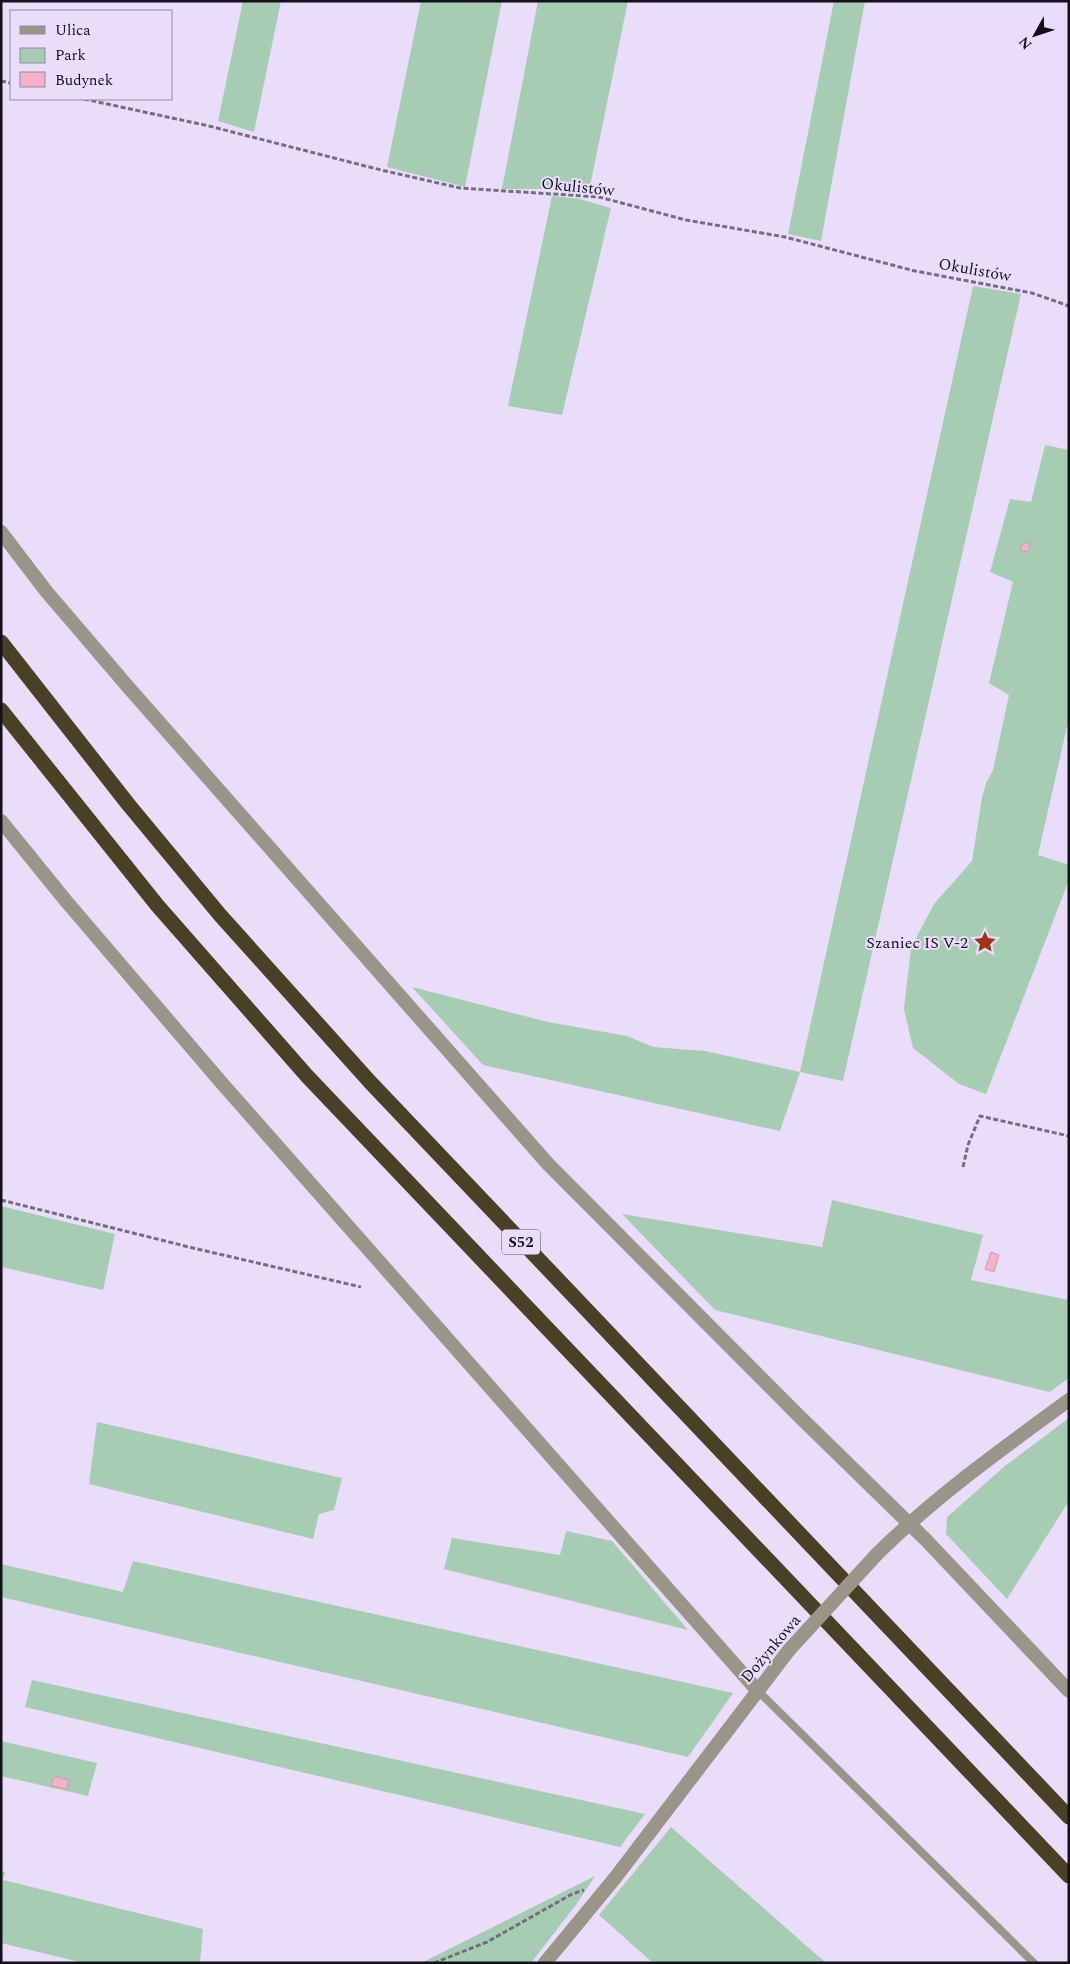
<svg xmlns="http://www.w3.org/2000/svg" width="1070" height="1964" font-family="Spectral,serif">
<rect width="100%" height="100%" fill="#eaddfa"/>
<g fill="#a6cdb3">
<path d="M 243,1 L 281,1 L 254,132 L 218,121 Z"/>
<path d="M 421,1 L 502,1 L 465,187 L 387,167 Z"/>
<path d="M 538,1 L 628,1 L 589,191 L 563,189 L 502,189 Z"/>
<path d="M 834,1 L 865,1 L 821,241 L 788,234 Z"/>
<path d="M 552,196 L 580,199 L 611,208 L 562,415 L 508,406 Z"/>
<path d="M 973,286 L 1021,294 L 843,1081 L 800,1072 L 780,1131 L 483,1065 L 412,987 L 548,1022 L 627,1036 L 653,1047 L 705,1051 L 800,1072 Z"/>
<path d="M 1045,445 L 1069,450 L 1069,718 L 1038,855 L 1069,865 L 1069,880 L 986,1094 L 959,1084 L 913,1048 L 904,1009 L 911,948 L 934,904 L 972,861 L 982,798 L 986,783 L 993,770 L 1009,695 L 989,683 L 1013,582 L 990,572 L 1010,499 L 1031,502 Z"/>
<path d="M 832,1200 L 983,1235 L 971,1280 L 1069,1300 L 1069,1378 L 1050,1392 L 715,1310 L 622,1214 L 822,1247 Z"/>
<path d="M 1,1206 L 115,1234 L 103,1290 L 1,1267 Z"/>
<path d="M 1069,1418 L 1069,1501 L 1007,1599 L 946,1534 L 947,1517 L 1005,1466 Z"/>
<path d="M 97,1422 L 342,1478 L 334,1510 L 319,1514 L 313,1539 L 89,1484 Z"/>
<path d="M 566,1531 L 612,1541 L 688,1630 L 444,1569 L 452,1538 L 560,1555 Z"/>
<path d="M 133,1561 L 733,1693 L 688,1757 L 1,1597 L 1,1564 L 123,1592 Z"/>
<path d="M 32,1680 L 645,1814 L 620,1847 L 25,1707 Z"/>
<path d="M 1,1741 L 97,1763 L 88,1796 L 1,1776 Z"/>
<path d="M 671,1827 L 826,1963 L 653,1963 L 599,1915 Z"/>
<path d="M 1,1871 L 5,1872 L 3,1880 L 203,1929 L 200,1963 L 84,1963 L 1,1943 Z"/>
<path d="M 595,1876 L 578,1902 L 531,1963 L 421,1963 Z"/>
</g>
<g fill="#f6b1c9" stroke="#c2a1ac">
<path d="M 1023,542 L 1030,544 L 1028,552 L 1020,550 Z"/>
<path d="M 991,1252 L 999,1255 L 994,1272 L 985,1269 Z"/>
<path d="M 54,1776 L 69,1780 L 67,1789 L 51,1786 Z"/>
</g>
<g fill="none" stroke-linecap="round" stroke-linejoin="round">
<g stroke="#756d7f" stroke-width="3" stroke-dasharray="5 2.5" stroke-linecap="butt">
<path d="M 1,81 L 11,83"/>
<path d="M 84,99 L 209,126 L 381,170 L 460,188 L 599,197 L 686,220 L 785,237 L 915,271 L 1032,293 L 1069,306"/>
<path d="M 963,1167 L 968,1145 L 980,1116 L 1069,1136"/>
<path d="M 1,1200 L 193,1248 L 361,1287"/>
<path d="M 434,1963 L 487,1942 L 572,1894 L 584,1890"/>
</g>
<path stroke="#9a9589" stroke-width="8" d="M 757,1690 L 1034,1963"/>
<g stroke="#9a9589" stroke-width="14">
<path d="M 1,532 L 46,591 L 129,688 L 548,1164 L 800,1417 L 926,1540 L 1069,1691"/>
<path d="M 1,821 L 66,901 L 220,1081 L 757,1690"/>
</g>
<g stroke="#9a9589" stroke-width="14">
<path d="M 877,1554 C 935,1497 1003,1448 1069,1400"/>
<path d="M 545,1963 L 615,1878 L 789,1650"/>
</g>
<g stroke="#494026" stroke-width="15">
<path d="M 1,642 L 128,804 L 220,915 L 370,1082 L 1069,1817"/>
<path d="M 1,710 L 157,905 L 307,1076 L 1069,1876"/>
</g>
<path stroke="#9a9589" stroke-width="14" d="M 789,1650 L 877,1554"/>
</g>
<defs>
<symbol id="sight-bare" viewBox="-9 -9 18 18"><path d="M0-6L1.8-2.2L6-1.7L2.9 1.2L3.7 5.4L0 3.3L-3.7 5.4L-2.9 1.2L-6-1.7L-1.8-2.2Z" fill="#9d341b" stroke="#eaddfa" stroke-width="2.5" paint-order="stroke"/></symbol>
</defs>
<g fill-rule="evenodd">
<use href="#sight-bare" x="969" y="926" width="32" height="32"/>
</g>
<g text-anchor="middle" stroke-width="4" stroke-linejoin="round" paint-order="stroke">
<rect fill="#eaddfa" stroke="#544e5c" stroke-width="1" x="502" y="1229.5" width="38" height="25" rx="4"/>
<g font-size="15" font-weight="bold" fill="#141019">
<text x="521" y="1247">S52</text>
</g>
<g font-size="16" fill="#141019" stroke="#eaddfa">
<text transform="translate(578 186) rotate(6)" y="6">Okulistów</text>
<text transform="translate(975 269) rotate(10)" y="6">Okulistów</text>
<text transform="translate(770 1648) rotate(-50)" y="6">Dożynkowa</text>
</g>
<g font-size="16" fill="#141019" stroke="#eaddfa" text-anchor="end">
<text x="968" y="948">Szaniec IS V-2</text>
</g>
</g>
<rect width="1070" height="1964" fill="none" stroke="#141019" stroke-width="5"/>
<rect x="10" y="10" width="162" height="90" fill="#eaddfa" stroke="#948ba0"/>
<rect x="20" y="26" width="25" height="8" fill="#9a9589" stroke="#948ba0"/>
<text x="55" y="35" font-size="15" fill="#141019">Ulica</text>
<rect x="20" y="48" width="25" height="15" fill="#a6cdb3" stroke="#948ba0"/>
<text x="55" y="60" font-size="15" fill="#141019">Park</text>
<rect x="20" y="72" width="25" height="15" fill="#f6b1c9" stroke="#948ba0"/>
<text x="55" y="85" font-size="15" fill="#141019">Budynek</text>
<g transform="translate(1035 35) rotate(230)" stroke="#eaddfa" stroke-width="4" paint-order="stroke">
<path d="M0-4L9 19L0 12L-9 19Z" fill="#141019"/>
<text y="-8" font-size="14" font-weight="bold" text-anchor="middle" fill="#141019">N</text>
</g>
</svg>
